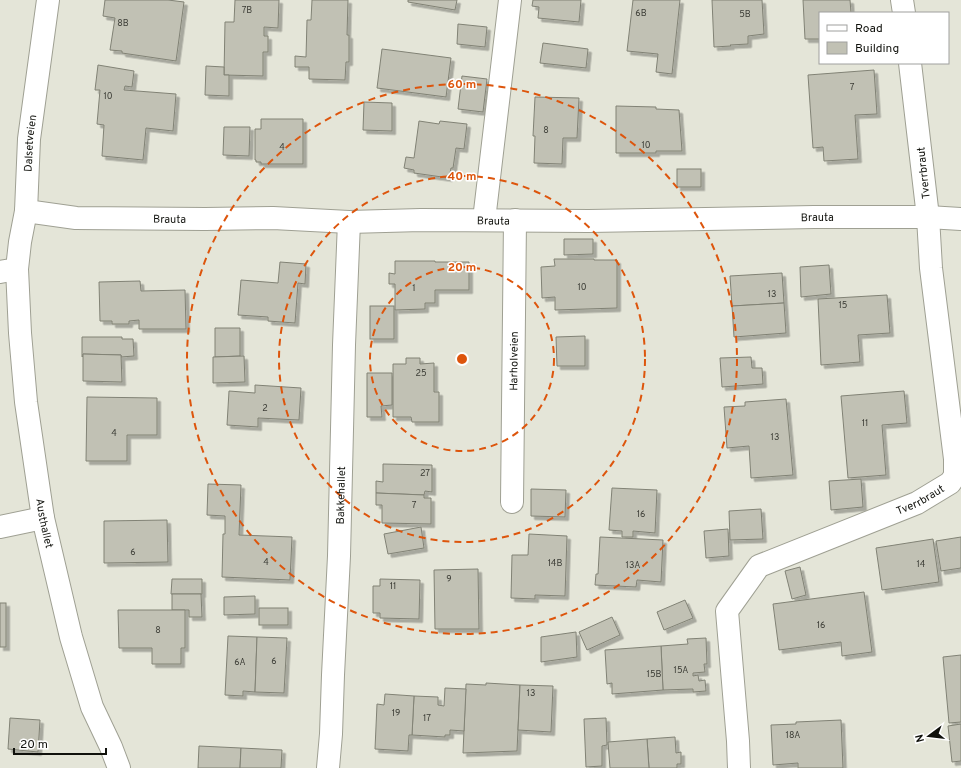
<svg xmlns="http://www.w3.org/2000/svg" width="961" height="768" font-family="Overpass,sans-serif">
<defs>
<filter id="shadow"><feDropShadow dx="3.5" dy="3.5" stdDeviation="0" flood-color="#0004"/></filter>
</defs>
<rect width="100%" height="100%" fill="#e4e5d8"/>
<g fill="#c1c1b4" stroke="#818275" filter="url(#shadow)">
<path d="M 105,0 L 168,0 L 184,2 L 176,61 L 122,53 L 122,51 L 110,50 L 115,18 L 103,16 Z"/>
<path d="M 235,0 L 279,0 L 278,28 L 264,27 L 264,36 L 268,36 L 268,52 L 263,52 L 263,76 L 224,75 L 225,22 L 234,22 Z"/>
<path d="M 312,0 L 348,0 L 347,35 L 349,35 L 349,62 L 346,62 L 345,80 L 309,79 L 309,67 L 295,67 L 295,56 L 306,57 L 307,20 L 311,20 Z"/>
<path d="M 408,0 L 457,0 L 455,10 L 408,2 Z"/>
<path d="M 533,0 L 581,0 L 579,22 L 538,18 L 539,7 L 532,6 Z"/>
<path d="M 633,0 L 680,0 L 672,74 L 656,72 L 658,54 L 627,51 Z"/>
<path d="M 712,0 L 762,0 L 764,34 L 748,36 L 748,44 L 730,45 L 731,46 L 714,47 Z"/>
<path d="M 803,0 L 850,0 L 851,13 L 820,13 L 820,39 L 805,39 Z"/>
<path d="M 458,24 L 487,27 L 485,47 L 457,44 Z"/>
<path d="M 543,43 L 588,49 L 586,68 L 540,63 Z"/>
<path d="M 382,49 L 451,58 L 446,97 L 377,88 Z"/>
<path d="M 98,65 L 134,71 L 132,87 L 125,86 L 124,90 L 176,94 L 173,131 L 146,128 L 143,160 L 102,156 L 104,125 L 97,124 L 100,90 L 95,90 Z"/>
<path d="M 206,66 L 224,67 L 224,75 L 229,75 L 229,96 L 205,95 Z"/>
<path d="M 874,70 L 877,114 L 855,115 L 858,159 L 824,161 L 823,147 L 813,148 L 808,75 Z"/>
<path d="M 462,76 L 487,79 L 483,112 L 458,109 Z"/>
<path d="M 535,97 L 579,98 L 577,138 L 563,138 L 562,164 L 534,163 L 535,136 L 533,136 Z"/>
<path d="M 364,102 L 392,103 L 392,131 L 363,130 Z"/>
<path d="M 616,106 L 656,107 L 656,109 L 679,110 L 682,151 L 656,151 L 656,153 L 616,153 Z"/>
<path d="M 261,119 L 303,119 L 303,164 L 261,164 L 261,162 L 256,162 L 256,160 L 255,160 L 255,129 L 261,129 Z"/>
<path d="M 419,121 L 439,124 L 440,121 L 467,124 L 464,149 L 456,148 L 453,168 L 451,168 L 449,178 L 414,173 L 414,170 L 404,168 L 406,157 L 414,158 Z"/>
<path d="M 224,127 L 250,127 L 249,156 L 223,155 Z"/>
<rect x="677" y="169" width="24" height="18"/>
<path d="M 564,239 L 593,239 L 593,254 L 564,255 Z"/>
<path d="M 554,259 L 594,259 L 594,260 L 617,260 L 617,308 L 555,310 L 555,297 L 542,298 L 541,267 L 555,266 Z"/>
<path d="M 395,261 L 435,261 L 435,262 L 469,262 L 469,290 L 435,290 L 435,303 L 425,303 L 425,309 L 395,310 L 395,284 L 389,284 L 389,273 L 395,274 Z"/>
<path d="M 280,262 L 306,264 L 305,284 L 298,283 L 295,323 L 268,321 L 268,317 L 238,315 L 241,280 L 278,283 Z"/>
<path d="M 829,265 L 831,294 L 801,297 L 800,267 Z"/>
<path d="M 782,273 L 784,303 L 732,306 L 730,276 Z"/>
<path d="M 140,281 L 141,291 L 185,290 L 186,329 L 139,329 L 139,320 L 129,321 L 129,324 L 112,324 L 112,321 L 100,321 L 99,282 Z"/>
<path d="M 887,295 L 890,333 L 858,335 L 860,362 L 821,365 L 818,299 Z"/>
<path d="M 784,303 L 786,333 L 734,337 L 732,306 Z"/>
<rect x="370" y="306" width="24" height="33"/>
<path d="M 215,328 L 240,328 L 240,356 L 215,357 Z"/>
<path d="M 585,336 L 585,366 L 557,366 L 556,337 Z"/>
<path d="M 82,337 L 122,337 L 122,339 L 133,339 L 134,356 L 121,357 L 121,355 L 83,354 L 83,356 L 82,357 Z"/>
<path d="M 83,354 L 121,355 L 122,382 L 83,381 Z"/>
<path d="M 244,356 L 245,382 L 213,383 L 213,357 Z"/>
<path d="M 751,357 L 752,368 L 762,368 L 763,384 L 722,387 L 720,358 Z"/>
<path d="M 406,358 L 420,358 L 420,364 L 434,363 L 434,392 L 439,392 L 439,422 L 412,422 L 411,417 L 393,417 L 393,364 L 406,364 Z"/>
<path d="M 367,373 L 392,373 L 392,405 L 381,406 L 382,417 L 367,417 Z"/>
<path d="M 255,385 L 301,388 L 299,420 L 258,418 L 258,427 L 227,425 L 229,391 L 255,393 Z"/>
<path d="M 904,391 L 907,423 L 882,425 L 886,475 L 848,478 L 841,396 Z"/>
<path d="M 87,397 L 157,398 L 157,435 L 127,435 L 127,461 L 86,461 Z"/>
<path d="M 786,399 L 793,475 L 751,478 L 749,446 L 727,448 L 724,407 L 745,406 L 745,402 Z"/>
<path d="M 383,464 L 432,465 L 432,492 L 425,491 L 424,495 L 376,493 L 376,481 L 383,482 Z"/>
<path d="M 861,479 L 863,507 L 831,510 L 829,481 Z"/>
<path d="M 208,484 L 241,485 L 239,535 L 292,537 L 290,580 L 222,577 L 223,534 L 225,534 L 225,516 L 207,515 Z"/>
<path d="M 612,488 L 657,490 L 655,533 L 633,531 L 633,537 L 622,537 L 622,531 L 609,530 Z"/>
<path d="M 531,489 L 566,490 L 565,517 L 531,516 Z"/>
<path d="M 376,493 L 424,495 L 424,498 L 431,498 L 431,524 L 382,523 L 382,505 L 376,505 Z"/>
<path d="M 761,509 L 763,539 L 730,540 L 729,511 Z"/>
<path d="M 167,520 L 168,562 L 104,563 L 104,521 Z"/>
<path d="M 421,527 L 424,548 L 388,554 L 384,534 Z"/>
<path d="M 728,529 L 729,556 L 706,558 L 704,531 Z"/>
<path d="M 529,534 L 567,536 L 565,596 L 535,595 L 535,599 L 511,598 L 512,555 L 528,555 Z"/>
<path d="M 600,537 L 663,540 L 661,582 L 637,580 L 636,587 L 595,585 L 596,574 L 598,574 Z"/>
<path d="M 961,537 L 961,568 L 941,571 L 936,541 Z"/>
<path d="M 933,539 L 939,582 L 882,590 L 876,548 Z"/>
<path d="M 800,567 L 806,595 L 792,599 L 785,571 Z"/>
<path d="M 478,569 L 479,629 L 435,629 L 434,570 Z"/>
<path d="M 172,579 L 202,579 L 202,594 L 171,594 Z"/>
<path d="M 380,579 L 420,580 L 419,619 L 380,618 L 380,613 L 373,613 L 373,586 L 380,586 Z"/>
<path d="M 864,592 L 872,652 L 842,656 L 841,642 L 779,650 L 773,604 Z"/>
<path d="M 172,594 L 201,594 L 202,617 L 189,617 L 189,610 L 172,610 Z"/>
<path d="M 255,596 L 255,614 L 224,615 L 224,597 Z"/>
<path d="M 685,600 L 693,618 L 664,630 L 657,612 Z"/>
<rect x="0" y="603" width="6" height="44"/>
<rect x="259" y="608" width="29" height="17"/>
<path d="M 118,610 L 185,610 L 185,648 L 181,648 L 181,664 L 152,664 L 152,648 L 119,648 Z"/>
<path d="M 612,617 L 620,635 L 587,650 L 579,632 Z"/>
<path d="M 576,632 L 577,657 L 541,662 L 541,637 Z"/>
<path d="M 228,636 L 257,637 L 255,692 L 243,691 L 243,696 L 225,695 Z"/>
<path d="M 257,637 L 287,638 L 284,693 L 255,692 Z"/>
<path d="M 706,638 L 707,664 L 704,664 L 705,672 L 693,673 L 693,676 L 698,675 L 699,681 L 705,680 L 706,691 L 693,692 L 693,689 L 663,690 L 661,646 L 688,644 L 687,639 Z"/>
<path d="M 661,646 L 663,690 L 612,694 L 612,683 L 607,684 L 605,650 Z"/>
<path d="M 961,655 L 961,722 L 949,723 L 943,657 Z"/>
<path d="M 486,683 L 520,685 L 517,751 L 463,753 L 466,684 L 486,685 Z"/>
<path d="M 520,685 L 553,686 L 551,732 L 518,730 Z"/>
<path d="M 445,688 L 466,689 L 464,731 L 450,730 L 450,735 L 445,735 L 445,737 L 412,735 L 414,696 L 438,697 L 438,705 L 444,706 Z"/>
<path d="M 385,694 L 414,696 L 412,735 L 409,735 L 408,751 L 375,749 L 377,704 L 384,705 Z"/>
<path d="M 10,718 L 40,720 L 38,752 L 8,749 Z"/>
<path d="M 606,718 L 607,745 L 602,746 L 602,766 L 586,767 L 584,719 Z"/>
<path d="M 841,720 L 843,768 L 798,768 L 798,763 L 773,765 L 771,725 L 796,724 L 796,722 Z"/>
<path d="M 961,724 L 961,761 L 952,762 L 948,726 Z"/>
<path d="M 675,737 L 676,753 L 681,752 L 681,764 L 677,764 L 677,768 L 649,768 L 647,739 Z"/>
<path d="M 647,739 L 649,768 L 610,768 L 608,742 Z"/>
<path d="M 199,746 L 241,748 L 240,768 L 198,768 Z"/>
<path d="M 241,748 L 282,750 L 281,768 L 240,768 Z"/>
</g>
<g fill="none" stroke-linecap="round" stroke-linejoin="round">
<defs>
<g id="street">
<path d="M 902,0 L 904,13"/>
<path id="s1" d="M 26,211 L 76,218 L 205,219 L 273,218 L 349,222 L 421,220 L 589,221 L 814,217 L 928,217 L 961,219"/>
<path d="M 484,220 L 510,0"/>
<path id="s2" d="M 17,269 L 20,333 L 26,402 L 43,518 L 71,637 L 92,707 L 111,747 L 119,768"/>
<path id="s3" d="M 0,272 L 17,269 L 20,242 L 26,211 L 29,139 L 48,0"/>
<path id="s4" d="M 512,502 L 515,220"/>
<path d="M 0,527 L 43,518"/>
<path id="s5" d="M 328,768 L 331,734 L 333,675 L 339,556 L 344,345 L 349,222"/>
<path id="s6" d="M 739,768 L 738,741 L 727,611 L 759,566 L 917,503 L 950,483 L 955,476 L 955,459 L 931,268 L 928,217 L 910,63"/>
</g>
</defs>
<use href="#street" stroke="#9fa093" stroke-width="24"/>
<use href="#street" stroke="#fff" stroke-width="22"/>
</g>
<g fill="none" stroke="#dd550c" stroke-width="2" stroke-dasharray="7 5">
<circle cx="462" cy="359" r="92"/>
<circle cx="462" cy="359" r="183"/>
<circle cx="462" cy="359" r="275"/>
</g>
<g text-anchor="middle" stroke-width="3" stroke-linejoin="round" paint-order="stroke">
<g font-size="9" fill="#3c3d36">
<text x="247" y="13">7B</text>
<text x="641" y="16">6B</text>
<text x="745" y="17">5B</text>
<text x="123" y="26">8B</text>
<text x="852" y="90">7</text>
<text x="108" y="99">10</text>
<text x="546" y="133">8</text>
<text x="646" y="148">10</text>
<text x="282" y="150">4</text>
<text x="582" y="290">10</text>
<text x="414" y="291">1</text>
<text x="772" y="297">13</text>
<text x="843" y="308">15</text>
<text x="421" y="376">25</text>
<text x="265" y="411">2</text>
<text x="865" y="426">11</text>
<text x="114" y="436">4</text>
<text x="775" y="440">13</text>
<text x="425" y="476">27</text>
<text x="414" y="508">7</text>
<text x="641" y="517">16</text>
<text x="133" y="555">6</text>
<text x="266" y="565">4</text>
<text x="555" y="566">14B</text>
<text x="921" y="567">14</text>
<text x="633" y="568">13A</text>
<text x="449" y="582">9</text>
<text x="393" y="589">11</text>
<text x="821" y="628">16</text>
<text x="158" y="633">8</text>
<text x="274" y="664">6</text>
<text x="240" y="665">6A</text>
<text x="681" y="673">15A</text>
<text x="654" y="677">15B</text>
<text x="531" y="696">13</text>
<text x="396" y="716">19</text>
<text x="427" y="721">17</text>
<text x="793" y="738">18A</text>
</g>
<g font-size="11" fill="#10110c" stroke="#fff">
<text dy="4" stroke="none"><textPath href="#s3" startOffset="144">Dalsetveien</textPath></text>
<text transform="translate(923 173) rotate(-96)" y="4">Tverrbraut</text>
<text dy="4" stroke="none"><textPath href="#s1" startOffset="792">Brauta</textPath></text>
<text dy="4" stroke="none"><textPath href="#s1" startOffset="144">Brauta</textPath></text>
<text dy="4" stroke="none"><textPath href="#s1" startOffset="468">Brauta</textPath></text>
<text dy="4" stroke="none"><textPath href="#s4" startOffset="141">Harholveien</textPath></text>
<text dy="4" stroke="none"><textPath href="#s5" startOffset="273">Bakkehallet</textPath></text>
<text dy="4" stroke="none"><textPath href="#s6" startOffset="387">Tverrbraut</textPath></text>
<text dy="4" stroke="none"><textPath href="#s2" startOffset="256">Austhallet</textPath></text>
</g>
</g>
<circle cx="462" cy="359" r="6" fill="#dd550c" stroke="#fff" stroke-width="2"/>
<g font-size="12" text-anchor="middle" font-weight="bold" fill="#dd550c" stroke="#fff" stroke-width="3" stroke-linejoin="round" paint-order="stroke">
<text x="462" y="88">60 m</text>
<text x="462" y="180">40 m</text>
<text x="462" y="271">20 m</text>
</g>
<rect x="819" y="12" width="130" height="52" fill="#ffffff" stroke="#9fa09e"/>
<rect x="827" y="25" width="20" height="6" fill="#ffffff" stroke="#9fa09e"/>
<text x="855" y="32" font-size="12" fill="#10110c">Road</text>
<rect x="827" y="42" width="20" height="12" fill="#c1c1b4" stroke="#9fa09e"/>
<text x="855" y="52" font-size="12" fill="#10110c">Building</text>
<g transform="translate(929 736) rotate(255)" stroke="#ffffff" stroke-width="3" paint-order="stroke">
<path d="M0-3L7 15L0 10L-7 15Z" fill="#10110c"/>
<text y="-6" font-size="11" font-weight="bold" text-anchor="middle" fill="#10110c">N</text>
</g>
<path d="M14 748v6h92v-6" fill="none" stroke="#10110c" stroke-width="2"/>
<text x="20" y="748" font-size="12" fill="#10110c" stroke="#ffffff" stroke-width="3" paint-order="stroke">20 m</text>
</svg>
